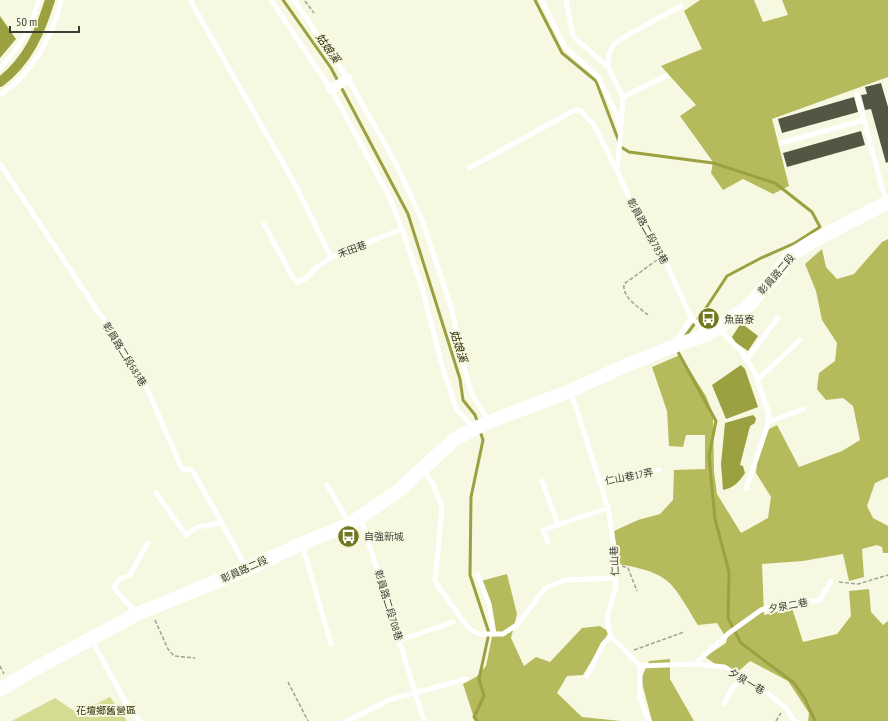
<svg xmlns="http://www.w3.org/2000/svg" width="888" height="721" font-family="'PT Sans Narrow','Noto Sans TC',sans-serif">
<rect width="100%" height="100%" fill="#f6f8e1"/>
<path fill="#d5db90" d="M 110,697 L 127,721 L 12,721 L 55,698 L 77,713 Z"/>
<g fill="#b5bb5c">
<path d="M 700,0 L 754,0 L 763,22 L 788,15 L 782,0 L 888,0 L 888,77 L 772,119 L 789,186 L 773,194 L 743,179 L 723,190 L 711,173 L 713,162 L 680,116 L 696,105 L 661,66 L 702,49 L 684,11 Z"/>
<path d="M 888,239 L 888,477 L 875,483 L 867,506 L 873,518 L 888,526 L 888,553 L 883,553 L 882,547 L 877,545 L 862,549 L 864,577 L 849,581 L 843,554 L 803,561 L 762,564 L 764,615 L 792,608 L 803,642 L 837,634 L 851,616 L 849,591 L 869,589 L 871,612 L 883,625 L 888,621 L 888,721 L 808,721 L 809,713 L 788,681 L 750,661 L 733,676 L 705,657 L 726,643 L 727,639 L 717,623 L 698,625 C 690,613 677,588 666,580 C 653,570 634,567 619,564 L 614,531 L 638,520 L 660,514 L 673,500 L 674,470 L 705,469 L 705,435 L 686,435 L 683,447 L 669,446 L 667,411 L 652,367 L 680,355 L 706,396 L 713,414 L 714,472 L 717,494 L 741,533 L 768,518 L 771,497 L 756,473 L 758,451 L 765,431 L 777,425 L 799,467 L 842,451 L 860,440 L 853,406 L 843,398 L 826,400 L 817,389 L 819,373 L 835,361 L 837,343 L 822,320 L 816,291 L 805,264 L 822,249 L 826,267 L 837,279 L 854,274 L 882,242 Z"/>
<path d="M 507,574 L 517,614 L 511,638 L 524,666 L 536,657 L 550,662 L 582,628 L 600,626 L 609,632 L 583,675 L 567,676 L 557,693 L 582,717 L 621,721 L 475,721 L 463,684 L 476,677 L 486,666 L 493,632 L 481,581 Z"/>
<path d="M 670,659 L 670,679 L 694,721 L 652,721 L 641,679 L 649,661 Z"/>
</g>
<g fill="#9ba041">
<path d="M 0,16 L 16,39 L 0,58 Z"/>
<path d="M 741,323 L 758,336 L 748,351 L 735,342 L 732,337 Z"/>
<path d="M 741,365 L 745,369 L 758,407 L 726,419 L 712,385 Z"/>
<path d="M 753,415 L 756,418 L 755,423 L 750,426 L 740,465 L 743,466 L 745,473 C 739,482 734,488 723,490 L 721,464 L 725,423 Z"/>
</g>
<g fill="none" stroke-linecap="round" stroke-linejoin="round">
<g stroke="#9ba041" stroke-width="3">
<path d="M 283,0 L 331,68 L 408,214 L 460,379 L 463,400 L 475,415 L 478,423"/>
<path d="M 535,0 L 562,53 L 596,81 L 621,147 L 629,152 L 713,163 L 775,183 L 812,212 L 820,227 L 795,243 L 761,258 L 727,276 L 706,308 L 684,338"/>
<path d="M 680,349 L 678,352 L 716,421 L 709,456 L 715,519 L 729,572 L 728,618 L 741,643 L 794,683 L 805,699 L 815,721"/>
<path d="M 477,721 L 474,717 L 484,696 L 479,679 L 489,633 L 470,575 L 471,497 L 483,440 L 480,431"/>
</g>
<path stroke="#9ba041" stroke-width="10" d="M 0,82 C 28,61 40,32 50,0"/>
</g>
<g fill="#545643">
<path d="M 881,83 L 888,107 L 888,162 L 886,163 L 871,109 L 865,110 L 861,95 L 867,94 L 865,87 Z"/>
<path d="M 854,97 L 858,112 L 782,133 L 778,119 Z"/>
<path d="M 861,131 L 865,145 L 787,167 L 783,153 Z"/>
</g>
<g fill="none" stroke-linecap="round" stroke-linejoin="round">
<g stroke="#a1a292" stroke-width="1.5" stroke-dasharray="4 2" stroke-linecap="butt">
<path d="M 305,1 L 314,13"/>
<path d="M 648,315 C 639,307 622,298 624,284 L 657,260"/>
<path d="M 622,566 L 628,568 L 637,591"/>
<path d="M 839,582 L 858,584 L 888,575"/>
<path d="M 155,620 L 168,649 L 174,656 L 195,658"/>
<path d="M 634,650 L 684,632"/>
<path d="M 0,666 L 4,674"/>
<path d="M 288,682 L 308,721"/>
<path d="M 776,721 L 781,713"/>
</g>
<g stroke="#fff" stroke-width="5">
<path d="M 190,0 L 296,186 L 331,257 L 402,229"/>
<path d="M 271,0 L 331,89 L 389,196 L 402,229 L 422,288 L 443,369 L 457,410 L 473,427"/>
<path d="M 294,0 L 348,79 L 395,162 L 422,220 L 452,310 L 465,370 L 471,392 L 489,422"/>
<path d="M 542,0 L 565,47 L 598,77 L 615,111 L 621,131 L 617,170 L 637,216 L 663,256 L 686,307 L 692,318 L 707,333"/>
<path d="M 566,0 L 573,36 L 608,67"/>
<path d="M 0,68 C 22,45 29,30 39,0"/>
<path d="M 857,94 L 886,202"/>
<path d="M 0,95 C 32,74 53,37 61,0"/>
<path d="M 623,97 L 666,76"/>
<path d="M 621,128 L 623,97 L 608,67 L 609,54 L 614,44 L 624,37 L 681,6"/>
<path d="M 781,143 L 864,120"/>
<path d="M 0,164 L 143,379 L 182,469 L 192,470 C 211,502 228,535 246,567"/>
<path d="M 469,168 L 575,110 L 581,111 L 594,125 L 616,169"/>
<path d="M 264,224 L 293,278 L 297,282 L 305,279 L 315,269 L 331,257"/>
<path d="M 719,329 L 740,350 L 754,371 L 769,414 L 767,427 L 746,489"/>
<path d="M 675,342 L 692,318"/>
<path d="M 747,359 L 778,318"/>
<path d="M 757,380 L 800,340"/>
<path d="M 571,392 L 608,508 L 613,541 L 616,586 L 607,617 L 609,630 L 611,636 L 640,666 L 640,698 L 649,721"/>
<path d="M 768,422 L 804,409"/>
<path d="M 423,469 L 434,486 L 442,508 L 435,581 L 462,620 L 471,630 L 480,634 L 503,634 L 518,624 L 545,588 L 566,580 L 615,578"/>
<path d="M 542,481 L 558,525"/>
<path d="M 599,481 L 659,470"/>
<path d="M 327,485 L 349,522"/>
<path d="M 156,493 L 186,535 L 197,527 L 222,523"/>
<path d="M 361,518 L 424,721"/>
<path d="M 548,542 L 543,530 L 608,508"/>
<path d="M 302,544 L 331,644"/>
<path d="M 478,575 L 489,604 L 494,634"/>
<path d="M 136,613 L 114,588 C 117,580 120,578 129,576 L 148,543"/>
<path d="M 91,639 L 125,701 L 139,721"/>
<path d="M 400,640 L 453,622"/>
<path d="M 695,664 L 729,633 L 761,610 L 774,606 L 820,600 L 831,581"/>
<path d="M 640,666 L 695,664 L 724,667 L 763,690 L 785,707 L 795,721"/>
<path d="M 587,676 L 603,644 L 611,636"/>
<path d="M 724,704 L 733,687 L 743,678"/>
<path d="M 347,721 L 389,700 L 466,679"/>
</g>
<path stroke="#fff" stroke-width="10" d="M 331,89 L 348,79"/>
<path stroke="#fff" stroke-width="14" d="M 0,690 L 31,671 L 137,614 L 247,569 L 301,544 L 350,524 L 398,491 L 455,439 L 474,429 L 489,422 L 570,391 L 627,365 L 672,347 L 708,334 L 718,328 L 746,308 L 776,275 L 791,255 L 815,240 L 888,202"/>
</g>
<defs>
<symbol id="bus-disc" viewBox="-11 -11 22 22"><circle r="9.5" fill="#72761e" stroke="#f6f8e1"/><path d="M-5-6H5V4H4V6H2V4H-2V6H-4V4H-5ZM-3.5-4V0h7V-4ZM-3.5 1.2v1.5H-2V1.2ZM2 1.2v1.5H3.5V1.2Z" fill="#fff"/></symbol>
</defs>
<g fill-rule="evenodd">
<use href="#bus-disc" x="696" y="306" width="25" height="25"/>
<use href="#bus-disc" x="336" y="524" width="25" height="25"/>
</g>
<g text-anchor="middle" stroke-width="4" stroke-linejoin="round" paint-order="stroke">
<g font-size="10" fill="#3b3c34" stroke="#f6f8e1">
<text transform="translate(648 231) rotate(61)" y="4">彰員路二段783巷</text>
<text transform="translate(352 249) rotate(-21)" y="4">禾田巷</text>
<text transform="translate(776 274) rotate(-49)" y="4">彰員路二段</text>
<text transform="translate(125 354) rotate(58)" y="4">彰員路二段683巷</text>
<text transform="translate(629 476) rotate(-11)" y="4">仁山巷17弄</text>
<text transform="translate(614 561) rotate(-93)" y="4">仁山巷</text>
<text transform="translate(244 569) rotate(-24)" y="4">彰員路二段</text>
<text transform="translate(389 605) rotate(73)" y="4">彰員路二段708巷</text>
<text transform="translate(788 605) rotate(-10)" y="4">夕泉二巷</text>
<text transform="translate(747 681) rotate(31)" y="4">夕泉一巷</text>
</g>
<g font-size="10" fill="#3b3c34" stroke="#f6f8e1" text-anchor="start">
<text x="724" y="323">魚苗寮</text>
<text x="364" y="540">自強新城</text>
</g>
<g font-size="10" fill="#2b2d03" stroke="#f6f8e1">
<text x="106" y="714">花壇鄉舊營區</text>
</g>
<g font-size="11" font-style="italic" fill="#2a2c02" stroke="#f6f8e1">
<text transform="translate(328 48) rotate(55)" y="4">姑娘溪</text>
<text transform="translate(459 346) rotate(73)" y="4">姑娘溪</text>
</g>
</g>
<path d="M10 26v6h69v-6" fill="none" stroke="#3b3c34" stroke-width="2"/>
<text x="16" y="26" font-size="12" fill="#3b3c34" stroke="#f6f8e1" stroke-width="3" paint-order="stroke">50 m</text>
</svg>
